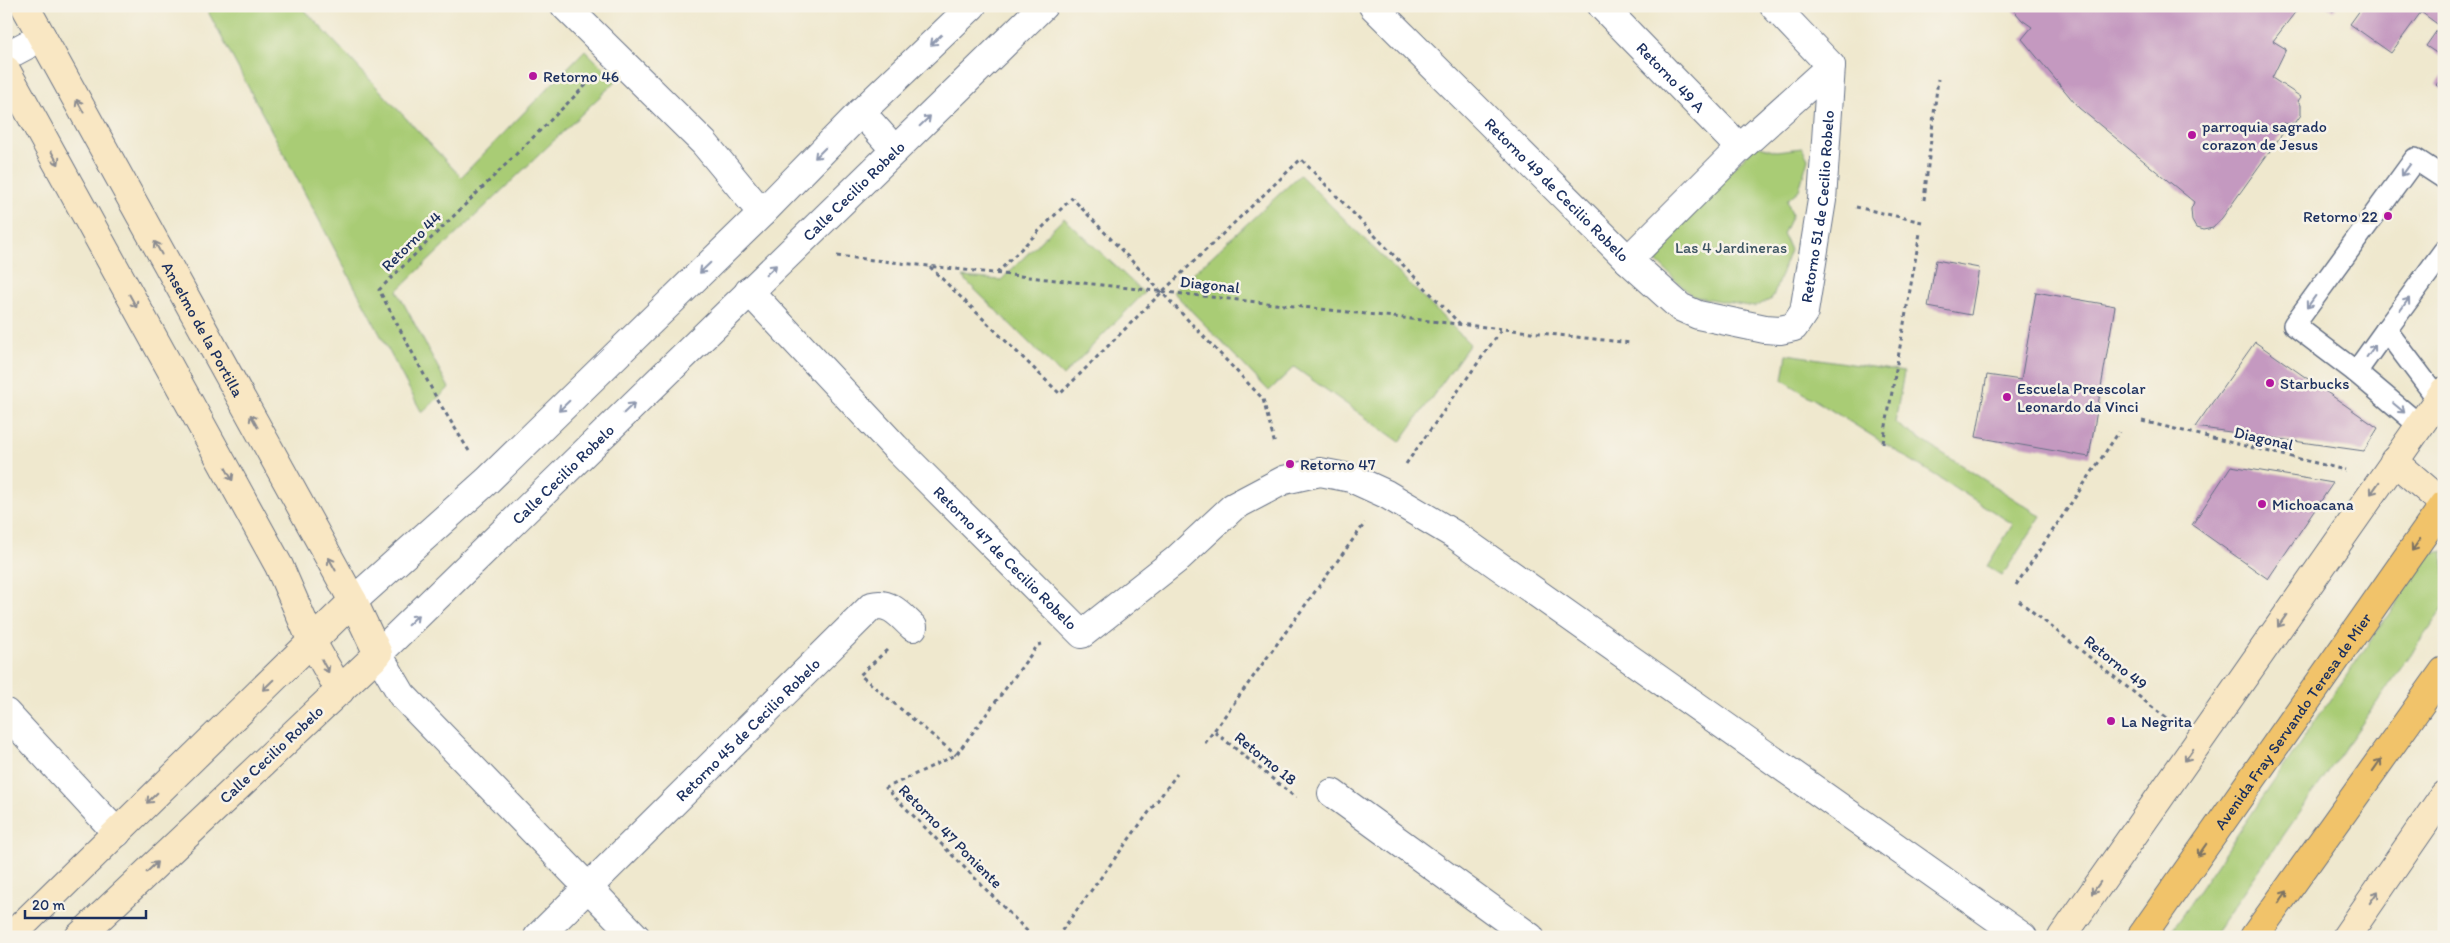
<svg xmlns="http://www.w3.org/2000/svg" width="2450" height="943" font-family="Itim,sans-serif">
<rect width="100%" height="100%" fill="#f7f3e8"/>
<filter id="ink" filterUnits="userSpaceOnUse"><feTurbulence type="fractalNoise" baseFrequency=".02" numOctaves="2"/><feDisplacementMap in="SourceGraphic" scale="10" xChannelSelector="R" yChannelSelector="G"/><feConvolveMatrix kernelMatrix="1 2 1 2 8 2 1 2 1" color-interpolation-filters="sRGB"/></filter>
<filter id="wash" filterUnits="userSpaceOnUse"><feTurbulence type="fractalNoise" baseFrequency=".0096" numOctaves="4" result="noise"/><feDisplacementMap in="SourceGraphic" scale="20" xChannelSelector="R" yChannelSelector="G"/><feGaussianBlur stdDeviation="1.12" result="paint"/><feColorMatrix in="noise" values="0 0 0 0 0 0 0 0 0 0 0 0 0 0 0 0 0 1.4 0 .05"/><feComposite in="paint" operator="in"/></filter>
<g filter="url(#wash)">
<rect width="100%" height="100%" fill="#efe8ce"/>
<g fill="#a9cc75" stroke="#627e6a">
<path d="M 205,6 L 301,6 L 461,177 L 585,50 L 616,81 L 397,291 L 449,388 L 422,413 Z"/>
<path d="M 1757,145 L 1776,151 L 1802,148 L 1808,159 L 1799,190 L 1787,200 L 1792,215 L 1783,234 L 1790,250 L 1772,299 L 1754,307 L 1692,296 L 1647,252 Z"/>
<path d="M 1300,175 L 1470,344 L 1400,442 L 1294,367 L 1269,391 L 1173,292 Z"/>
<path d="M 1064,218 L 1144,293 L 1063,376 L 962,277 L 1001,280 Z"/>
<path d="M 1787,354 L 1904,372 L 1895,423 L 2041,516 L 2002,576 L 1987,566 L 2013,524 L 1783,380 Z"/>
<path d="M 2444,551 L 2444,607 L 2212,937 L 2167,937 L 2430,554 Z"/>
</g>
<g id="blocks">
<g fill="#c499c0">
<path d="M 2010,6 L 2300,6 L 2273,41 L 2286,49 L 2272,78 L 2301,97 L 2298,101 L 2301,105 L 2301,115 L 2296,122 L 2289,124 L 2283,123 L 2279,127 L 2285,130 L 2222,218 L 2213,228 L 2203,230 L 2196,228 L 2192,221 L 2191,209 L 2194,202 L 2079,108 L 2022,39 L 2032,27 L 2022,20 Z"/>
<path d="M 2326,6 L 2337,6 L 2333,11 Z"/>
<path d="M 2363,6 L 2444,6 L 2444,58 L 2426,46 L 2440,26 L 2421,12 L 2391,53 L 2350,24 Z"/>
<path d="M 2444,75 L 2444,91 L 2436,85 Z"/>
<path d="M 1936,260 L 1979,268 L 1971,315 L 1928,307 Z"/>
<path d="M 2036,292 L 2115,306 L 2089,457 L 1976,437 L 1987,375 L 2021,380 Z"/>
<path d="M 2255,342 L 2378,428 L 2364,451 L 2195,427 Z"/>
<path d="M 2231,466 L 2333,483 L 2268,579 L 2192,525 Z"/>
</g>
</g>
</g>
<g filter="url(#ink)">
<use href="#blocks" fill-opacity="0" stroke="#657085" stroke-width="1"/>
<g fill="none" stroke-linecap="round" stroke-linejoin="round">
<defs>
<g id="lane">
<path d="M 2356,372 L 2386,330"/>
<path d="M 2438,399 L 2386,330 L 2444,251"/>
<path d="M 2419,425 L 2356,372 L 2294,325 L 2415,159 L 2444,178"/>
</g>
<g id="street">
<path d="M 565,6 L 704,143 L 762,213"/>
<path id="s1" d="M 1373,6 L 1628,260 L 1740,148 L 1831,66"/>
<path id="s2" d="M 1602,6 L 1740,148"/>
<path d="M 6,56 L 42,37"/>
<path d="M 861,112 L 895,150"/>
<path id="s3" d="M 1628,260 L 1680,307 L 1698,315 L 1765,329 L 1780,330 L 1794,327 L 1804,312 L 1822,200 L 1831,66 L 1774,6"/>
<path id="s4" d="M 749,291 L 895,447 L 1082,634 L 1176,560 L 1233,507 L 1284,480 L 1320,472 L 1351,478 L 1386,494 L 1455,535 L 2023,937"/>
<path d="M 353,601 L 487,481 L 762,213 L 861,112 L 972,6"/>
<path d="M 6,713 L 117,833"/>
<path d="M 1332,793 L 1530,937"/>
<path id="s5" d="M 538,937 L 872,606 C 890,601 901,616 913,627"/>
<path id="s6" d="M 636,937 L 402,695 L 378,654 L 1043,6"/>
</g>
<g id="secondary">
<path id="s7" d="M 25,6 L 353,601 L 378,654 L 79,937"/>
<path d="M 6,70 L 279,566 L 312,642 L 340,691"/>
<path d="M 2394,461 L 2444,504"/>
<path d="M 10,937 L 353,601"/>
<path d="M 2062,937 L 2444,391"/>
<path d="M 2346,937 L 2444,795"/>
</g>
<g id="primary">
<path id="s8" d="M 2141,937 L 2444,505"/>
<path d="M 2254,937 L 2444,671"/>
</g>
</defs>
<use href="#lane" stroke="#657085" stroke-width="24"/>
<use href="#street" stroke="#657085" stroke-width="30"/>
<use href="#secondary" stroke="#657085" stroke-width="30"/>
<use href="#primary" stroke="#657085" stroke-width="30"/>
<g stroke="#657085" stroke-width="3" stroke-dasharray="4 4" stroke-linecap="butt">
<path d="M 1924,200 L 1938,79"/>
<path d="M 1856,207 L 1922,222"/>
<path d="M 837,256 L 1631,343"/>
<path d="M 930,267 L 1060,394 L 1162,292 L 1301,159 L 1460,324"/>
<path d="M 997,273 L 1072,198 L 1263,399 L 1275,445"/>
<path d="M 2142,421 L 2345,470"/>
<path d="M 1883,443 L 1920,233"/>
<path d="M 469,451 L 437,399 L 379,290 L 591,80"/>
<path d="M 1406,464 L 1502,329"/>
<path d="M 2016,585 L 2119,432"/>
<path d="M 2019,601 L 2171,722"/>
<path d="M 887,650 L 860,675 L 956,755"/>
<path d="M 1215,732 L 1296,798"/>
<path d="M 1205,743 L 1365,523"/>
<path d="M 1033,937 L 886,788 L 956,755 L 1038,645 L 1042,644"/>
<path d="M 1057,937 L 1177,774"/>
</g>
<use href="#lane" stroke="#fff" stroke-width="21"/>
<use href="#street" stroke="#fff" stroke-width="28"/>
<use href="#secondary" stroke="#f9e7c3" stroke-width="28"/>
<use href="#primary" stroke="#f1c36a" stroke-width="28"/>
</g>
<defs><path id="oneway-shaft" d="M-6 0H5M1.5-3L5.5 0L1.5 3" fill="none" stroke-width="1.6" stroke-linecap="round" stroke-linejoin="round" transform="scale(1.25)"/></defs>
<g stroke="#8d97ae">
<use href="#oneway-shaft" transform="translate(936 40) rotate(136)"/>
<use href="#oneway-shaft" transform="translate(925 121) rotate(-44)"/>
<use href="#oneway-shaft" transform="translate(820 153) rotate(135)"/>
<use href="#oneway-shaft" transform="translate(2406 170) rotate(126)"/>
<use href="#oneway-shaft" transform="translate(705 268) rotate(136)"/>
<use href="#oneway-shaft" transform="translate(771 270) rotate(-44)"/>
<use href="#oneway-shaft" transform="translate(2311 302) rotate(126)"/>
<use href="#oneway-shaft" transform="translate(2405 304) rotate(-54)"/>
<use href="#oneway-shaft" transform="translate(2371 351) rotate(-54)"/>
<use href="#oneway-shaft" transform="translate(564 406) rotate(136)"/>
<use href="#oneway-shaft" transform="translate(629 408) rotate(-44)"/>
<use href="#oneway-shaft" transform="translate(2399 408) rotate(40)"/>
<use href="#oneway-shaft" transform="translate(413 620) rotate(-44)"/>
</g>
<g stroke="#8a8b90">
<use href="#oneway-shaft" transform="translate(80 106) rotate(-119)"/>
<use href="#oneway-shaft" transform="translate(55 158) rotate(61)"/>
<use href="#oneway-shaft" transform="translate(158 248) rotate(-119)"/>
<use href="#oneway-shaft" transform="translate(133 301) rotate(61)"/>
<use href="#oneway-shaft" transform="translate(254 421) rotate(-119)"/>
<use href="#oneway-shaft" transform="translate(229 474) rotate(61)"/>
<use href="#oneway-shaft" transform="translate(2375 488) rotate(125)"/>
<use href="#oneway-shaft" transform="translate(332 564) rotate(-119)"/>
<use href="#oneway-shaft" transform="translate(2282 621) rotate(125)"/>
<use href="#oneway-shaft" transform="translate(325 666) rotate(61)"/>
<use href="#oneway-shaft" transform="translate(268 685) rotate(136)"/>
<use href="#oneway-shaft" transform="translate(2189 755) rotate(125)"/>
<use href="#oneway-shaft" transform="translate(152 798) rotate(136)"/>
<use href="#oneway-shaft" transform="translate(152 867) rotate(-44)"/>
<use href="#oneway-shaft" transform="translate(2096 888) rotate(125)"/>
<use href="#oneway-shaft" transform="translate(2374 897) rotate(-55)"/>
</g>
<g stroke="#7b7263">
<use href="#oneway-shaft" transform="translate(2416 545) rotate(125)"/>
<use href="#oneway-shaft" transform="translate(2377 765) rotate(-55)"/>
<use href="#oneway-shaft" transform="translate(2202 850) rotate(125)"/>
<use href="#oneway-shaft" transform="translate(2283 897) rotate(-55)"/>
</g>
</g>
<g fill="#b5179e" stroke="#f7f3e8" stroke-width="2">
<circle cx="533" cy="76" r="5"/>
<circle cx="2192" cy="135" r="5"/>
<circle cx="2388" cy="216" r="5"/>
<circle cx="2270" cy="383" r="5"/>
<circle cx="2007" cy="397" r="5"/>
<circle cx="1290" cy="464" r="5"/>
<circle cx="2262" cy="504" r="5"/>
<circle cx="2111" cy="721" r="5"/>
</g>
<g text-anchor="middle" stroke-width="5" stroke-linejoin="round" paint-order="stroke">
<g font-size="16" fill="#1b2f5e" stroke="#f7f3e8" text-anchor="start">
<text x="543" y="82">Retorno 46</text>
<text x="2202" y="132">parroquia sagrado<tspan x="2202" dy="18">corazon de Jesus</tspan></text>
<text x="2378" y="222" text-anchor="end">Retorno 22</text>
<text x="2280" y="389">Starbucks</text>
<text x="2017" y="394">Escuela Preescolar<tspan x="2017" dy="18">Leonardo da Vinci</tspan></text>
<text x="1300" y="470">Retorno 47</text>
<text x="2272" y="510">Michoacana</text>
<text x="2121" y="727">La Negrita</text>
</g>
<g font-size="16" fill="#1b2f5e" stroke="#f7f3e8">
<text dy="6" stroke="none"><textPath href="#s2" startOffset="99">Retorno 49 A</textPath></text>
<text dy="6" stroke="none"><textPath href="#s1" startOffset="260">Retorno 49 de Cecilio Robelo</textPath></text>
<text dy="6" stroke="none"><textPath href="#s6" startOffset="1048">Calle Cecilio Robelo</textPath></text>
<text dy="6" stroke="none"><textPath href="#s3" startOffset="312">Retorno 51 de Cecilio Robelo</textPath></text>
<text transform="translate(411 241) rotate(-45)" y="6">Retorno 44</text>
<text transform="translate(1210 284) rotate(6)" y="6">Diagonal</text>
<text dy="6" stroke="none"><textPath href="#s7" startOffset="369">Anselmo de la Portilla</textPath></text>
<text transform="translate(2264 438) rotate(13)" y="6">Diagonal</text>
<text dy="6" stroke="none"><textPath href="#s6" startOffset="642">Calle Cecilio Robelo</textPath></text>
<text dy="6" stroke="none"><textPath href="#s4" startOffset="370">Retorno 47 de Cecilio Robelo</textPath></text>
<text transform="translate(2116 662) rotate(39)" y="6">Retorno 49</text>
<text dy="6" stroke="none"><textPath href="#s8" startOffset="264">Avenida Fray Servando Teresa de Mier</textPath></text>
<text dy="6" stroke="none"><textPath href="#s5" startOffset="295">Retorno 45 de Cecilio Robelo</textPath></text>
<text transform="translate(271 754) rotate(-43)" y="6">Calle Cecilio Robelo</text>
<text transform="translate(1266 758) rotate(39)" y="6">Retorno 18</text>
<text transform="translate(951 836) rotate(45)" y="6">Retorno 47 Poniente</text>
</g>
<g font-size="16" fill="#3e5664" stroke="#f7f3e8">
<text x="1731" y="253">Las 4 Jardineras</text>
</g>
</g>
<rect width="2450" height="943" fill="none" stroke="#f7f3e8" stroke-width="25"/>
<path d="M25 910v8h121v-8" fill="none" stroke="#1b2f5e" stroke-width="2.5"/>
<text x="32" y="910" font-size="15" fill="#1b2f5e" stroke="#f7f3e8" stroke-width="4" paint-order="stroke">20 m</text>
</svg>
